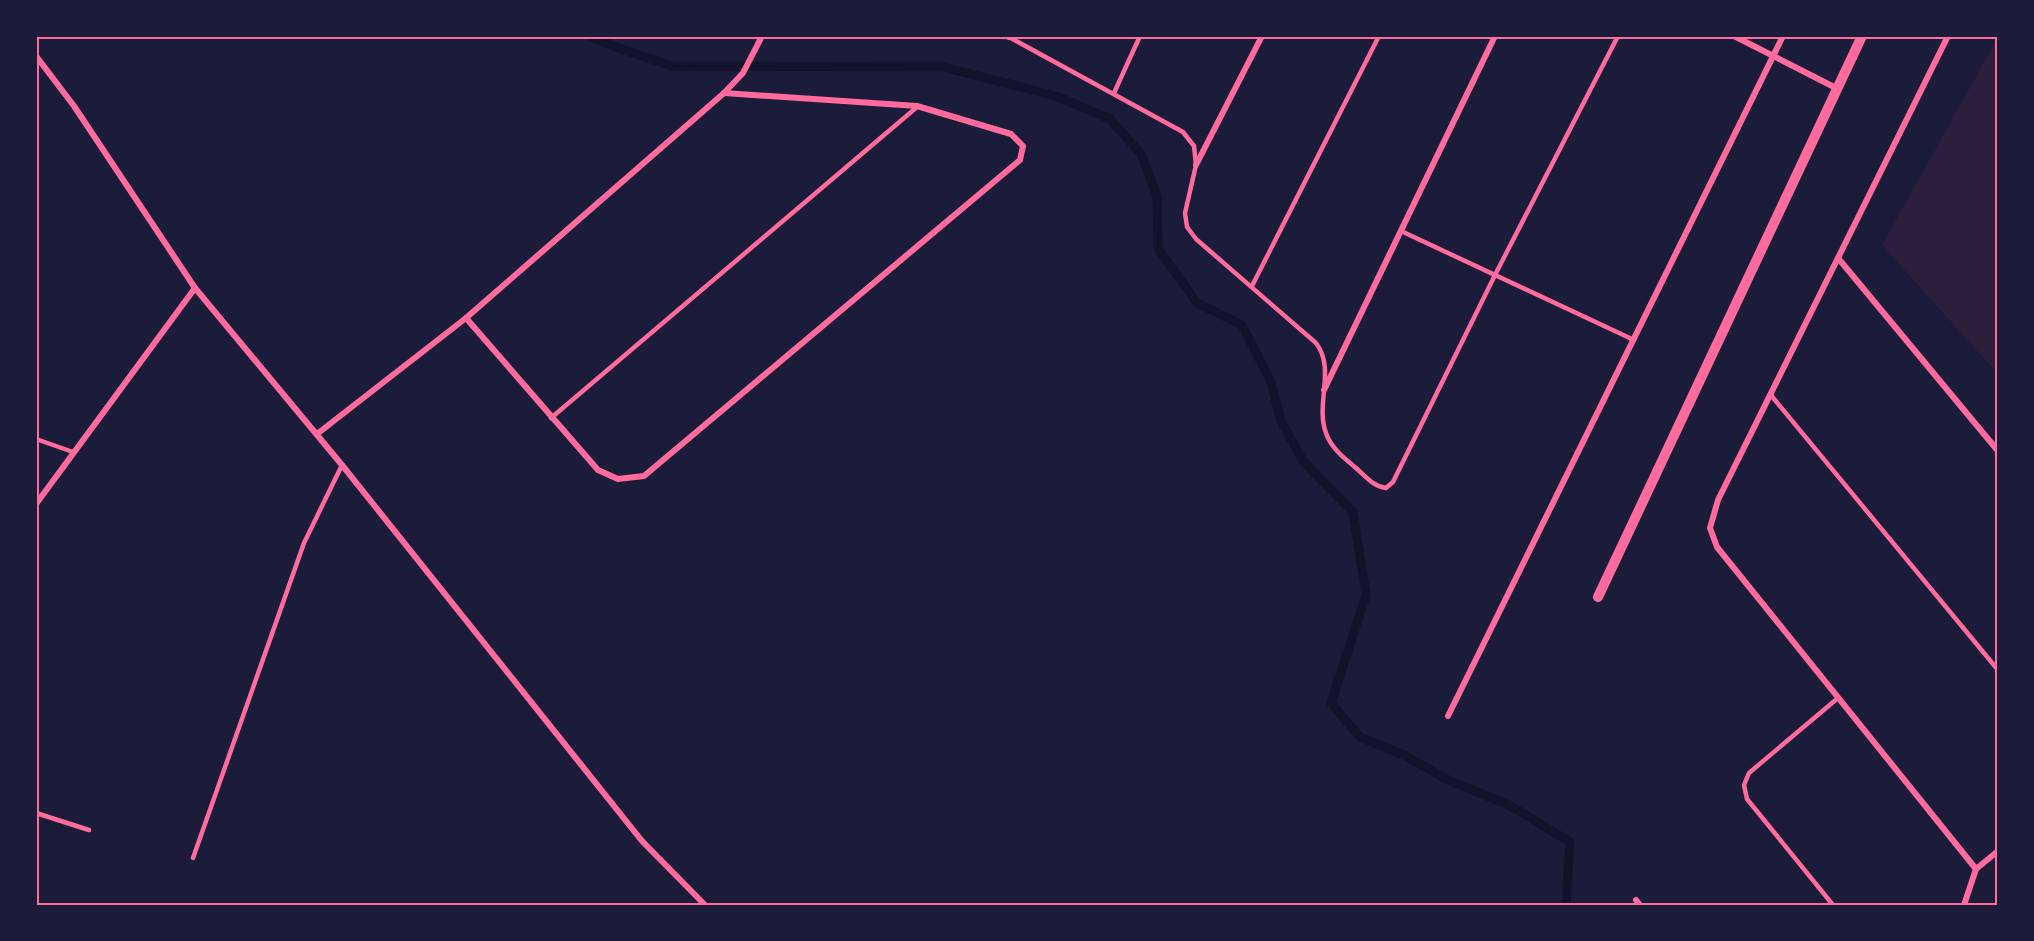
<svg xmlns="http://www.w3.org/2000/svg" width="2034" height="941" font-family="Poppins,sans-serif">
<rect width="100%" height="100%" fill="#1b1b3a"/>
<path fill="#2a1e3b" d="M 1998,37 L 1998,374 L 1882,245 Z"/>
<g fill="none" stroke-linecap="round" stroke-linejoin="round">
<path stroke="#12122b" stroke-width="9" d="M 590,36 L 621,49 L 672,66 L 943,67 L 1056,96 L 1110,119 L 1141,154 L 1157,196 L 1158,248 L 1197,303 L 1242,325 L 1271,382 L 1281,421 L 1303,461 L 1353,512 L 1366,595 L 1331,703 L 1360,737 L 1406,756 L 1446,779 L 1509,805 L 1570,842 L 1566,905"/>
<g stroke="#ff6b9d" stroke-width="4.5">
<path d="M 971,36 L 1009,37 L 1183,132 L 1194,146 L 1196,165 L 1185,213 L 1187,227 L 1196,239 L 1316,343 C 1336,369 1315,404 1326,433 C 1331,448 1344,458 1356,468 C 1366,477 1373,486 1386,488 L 1393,482 L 1495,275 L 1618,36"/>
<path d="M 1114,93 L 1140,36"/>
<path d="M 1401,231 L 1634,340"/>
<path d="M 1252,286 L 1379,36"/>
<path d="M 1770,394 L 1998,670"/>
<path d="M 551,418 L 917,107"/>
<path d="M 36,439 L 73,452"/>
<path d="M 36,813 L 89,830"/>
<path d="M 193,858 L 304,543 L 342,465"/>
<path d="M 1833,905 L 1747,799 L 1744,785 L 1749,773 L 1838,698"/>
</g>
<g stroke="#ff6b9d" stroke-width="6">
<path d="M 1734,36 L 1836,88"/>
<path d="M 1948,36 L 1718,500 L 1710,528 L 1717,547 L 1976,869"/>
<path d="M 1009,37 L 1010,36"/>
<path d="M 36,56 L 74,106 L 195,288 L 342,465 L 642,841 L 705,905"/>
<path d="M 1196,165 L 1262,36"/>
<path d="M 1838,258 L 1998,451"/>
<path d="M 466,318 L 598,470 L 618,479 L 644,476 L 1020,160 L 1023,146 L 1011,134 L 917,106 L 724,93"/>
<path d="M 1324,390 L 1495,36"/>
<path d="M 317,434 L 466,318 L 724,93 L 743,73 L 762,36"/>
<path d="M 36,504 L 195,288"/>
<path d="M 1448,716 L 1783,36"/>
<path d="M 1636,900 L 1640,905"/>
<path d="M 1964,905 L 1976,869 L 1998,851"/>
</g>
<path stroke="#ff6b9d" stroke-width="10" d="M 1598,597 L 1862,36"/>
</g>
<rect width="2034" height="941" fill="none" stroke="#1b1b3a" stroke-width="75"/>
<rect x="38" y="38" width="1958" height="866" fill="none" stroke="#ff6b9d" stroke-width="2"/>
</svg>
